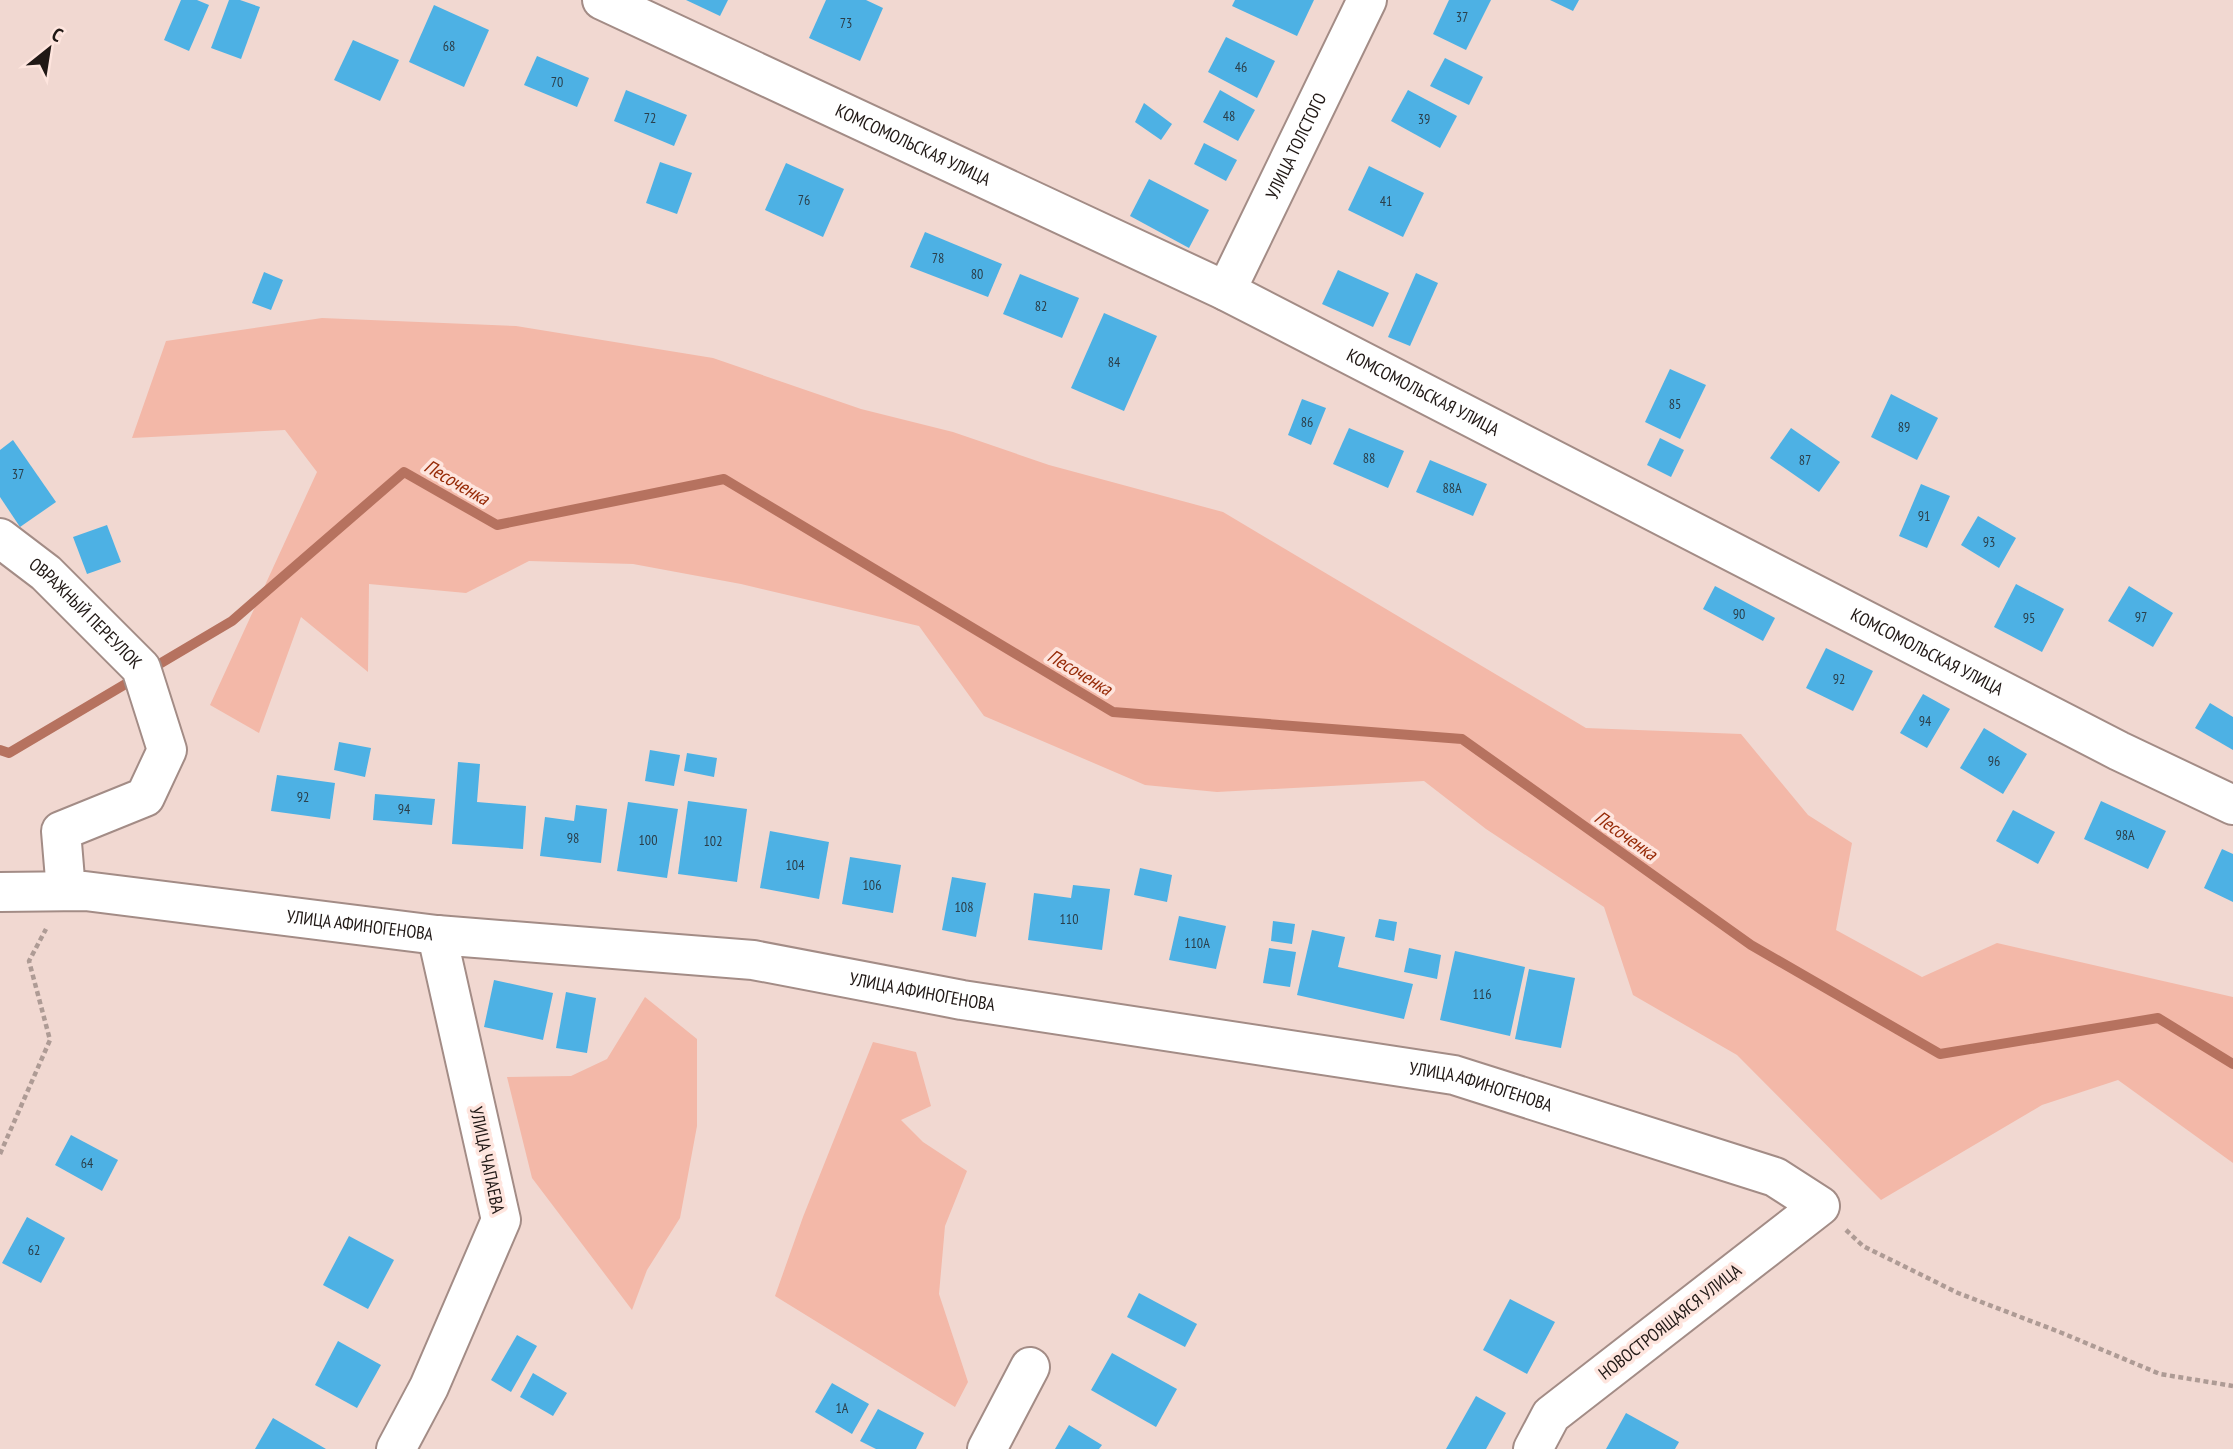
<svg xmlns="http://www.w3.org/2000/svg" width="2233" height="1449" font-family="'PT Sans Narrow',sans-serif">
<rect width="100%" height="100%" fill="#f1d8d1"/>
<g fill="#f3b8a8">
<path d="M 322,318 L 516,326 L 713,358 L 861,409 L 953,432 L 1049,465 L 1223,512 L 1586,728 L 1741,734 L 1808,815 L 1852,843 L 1836,930 L 1922,977 L 1997,943 L 2233,997 L 2233,1163 L 2118,1080 L 2042,1105 L 1881,1200 L 1737,1055 L 1633,995 L 1604,907 L 1486,829 L 1424,781 L 1217,792 L 1145,785 L 984,716 L 919,626 L 741,584 L 633,564 L 529,561 L 466,593 L 369,584 L 368,672 L 301,617 L 259,733 L 210,705 L 317,472 L 285,430 L 132,438 L 166,341 Z"/>
<path d="M 645,997 L 697,1039 L 697,1126 L 680,1218 L 647,1270 L 632,1310 L 532,1178 L 507,1077 L 571,1076 L 607,1059 Z"/>
<path d="M 873,1042 L 916,1052 L 931,1106 L 901,1120 L 923,1142 L 967,1171 L 945,1226 L 939,1294 L 968,1382 L 955,1407 L 775,1296 L 803,1217 Z"/>
</g>
<g fill="none" stroke-linecap="round" stroke-linejoin="round">
<path stroke="#b6725f" stroke-width="10" d="M 0,750 L 9,753 L 232,621 L 404,472 L 497,525 L 724,479 L 1113,712 L 1462,739 L 1751,945 L 1940,1054 L 2158,1018 L 2233,1064"/>
</g>
<g fill="#4db1e4">
<path d="M 181,0 L 197,0 L 209,5 L 189,51 L 164,40 Z"/>
<path d="M 229,0 L 240,0 L 260,7 L 241,59 L 211,48 Z"/>
<path d="M 686,0 L 728,0 L 720,16 Z"/>
<path d="M 826,0 L 866,0 L 883,8 L 860,61 L 809,38 Z"/>
<path d="M 1235,0 L 1314,0 L 1297,36 L 1232,6 Z"/>
<path d="M 1449,0 L 1491,0 L 1466,50 L 1433,34 Z"/>
<path d="M 1550,0 L 1579,0 L 1573,11 Z"/>
<path d="M 434,5 L 489,30 L 464,87 L 409,62 Z"/>
<path d="M 1226,37 L 1275,61 L 1257,98 L 1208,72 Z"/>
<path d="M 353,40 L 399,60 L 380,101 L 334,80 Z"/>
<path d="M 537,56 L 589,78 L 577,107 L 524,85 Z"/>
<path d="M 1445,58 L 1483,77 L 1469,105 L 1430,86 Z"/>
<path d="M 626,90 L 687,115 L 674,146 L 614,121 Z"/>
<path d="M 1220,90 L 1255,110 L 1238,141 L 1203,122 Z"/>
<path d="M 1408,90 L 1457,116 L 1440,148 L 1391,121 Z"/>
<path d="M 1144,103 L 1172,124 L 1161,140 L 1135,122 Z"/>
<path d="M 1204,143 L 1237,160 L 1226,181 L 1194,164 Z"/>
<path d="M 660,162 L 692,173 L 677,214 L 646,203 Z"/>
<path d="M 786,163 L 844,189 L 823,237 L 765,210 Z"/>
<path d="M 1369,166 L 1424,193 L 1403,237 L 1348,210 Z"/>
<path d="M 1149,179 L 1209,210 L 1189,248 L 1130,216 Z"/>
<path d="M 925,232 L 1002,264 L 988,297 L 910,267 Z"/>
<path d="M 1338,270 L 1389,293 L 1373,327 L 1322,304 Z"/>
<path d="M 264,272 L 283,280 L 271,310 L 252,303 Z"/>
<path d="M 1416,273 L 1438,283 L 1410,346 L 1388,337 Z"/>
<path d="M 1020,274 L 1079,298 L 1062,338 L 1003,314 Z"/>
<path d="M 1104,313 L 1157,336 L 1124,411 L 1071,388 Z"/>
<path d="M 1670,369 L 1706,385 L 1680,439 L 1645,422 Z"/>
<path d="M 1891,394 L 1938,418 L 1917,460 L 1871,437 Z"/>
<path d="M 1302,399 L 1326,408 L 1311,445 L 1288,435 Z"/>
<path d="M 1349,428 L 1404,451 L 1388,488 L 1333,464 Z"/>
<path d="M 1791,428 L 1840,462 L 1819,492 L 1770,458 Z"/>
<path d="M 1660,438 L 1684,450 L 1671,477 L 1647,465 Z"/>
<path d="M 13,440 L 56,502 L 20,527 L 0,497 L 0,450 Z"/>
<path d="M 1430,460 L 1487,484 L 1473,516 L 1416,492 Z"/>
<path d="M 1921,484 L 1950,496 L 1927,548 L 1899,536 Z"/>
<path d="M 1978,516 L 2016,538 L 1999,568 L 1961,545 Z"/>
<path d="M 107,525 L 121,562 L 87,574 L 73,537 Z"/>
<path d="M 2016,584 L 2064,609 L 2042,652 L 1994,627 Z"/>
<path d="M 1715,586 L 1775,618 L 1763,641 L 1703,609 Z"/>
<path d="M 2129,586 L 2173,613 L 2153,647 L 2108,621 Z"/>
<path d="M 1826,648 L 1873,671 L 1853,711 L 1806,688 Z"/>
<path d="M 1923,694 L 1950,709 L 1927,748 L 1900,733 Z"/>
<path d="M 2210,703 L 2233,717 L 2233,750 L 2195,728 Z"/>
<path d="M 1984,728 L 2027,754 L 2003,794 L 1960,768 Z"/>
<path d="M 339,742 L 371,748 L 365,777 L 334,770 Z"/>
<path d="M 650,750 L 680,755 L 674,786 L 645,781 Z"/>
<path d="M 687,753 L 717,758 L 714,777 L 684,771 Z"/>
<path d="M 458,762 L 480,764 L 477,802 L 526,806 L 523,849 L 452,844 Z"/>
<path d="M 277,775 L 335,783 L 330,819 L 271,811 Z"/>
<path d="M 375,794 L 435,799 L 432,825 L 373,820 Z"/>
<path d="M 688,801 L 747,809 L 737,882 L 678,874 Z"/>
<path d="M 2101,801 L 2166,831 L 2148,869 L 2084,839 Z"/>
<path d="M 628,802 L 678,809 L 667,878 L 617,871 Z"/>
<path d="M 576,805 L 607,809 L 601,863 L 540,856 L 545,817 L 574,821 Z"/>
<path d="M 2013,810 L 2055,832 L 2038,864 L 1996,841 Z"/>
<path d="M 770,831 L 829,842 L 819,899 L 760,888 Z"/>
<path d="M 2222,849 L 2233,854 L 2233,902 L 2204,888 Z"/>
<path d="M 850,857 L 901,865 L 893,913 L 842,904 Z"/>
<path d="M 1140,868 L 1172,875 L 1167,902 L 1134,895 Z"/>
<path d="M 952,877 L 986,883 L 976,937 L 942,930 Z"/>
<path d="M 1073,885 L 1110,889 L 1102,950 L 1028,940 L 1034,893 L 1071,898 Z"/>
<path d="M 1179,916 L 1226,926 L 1216,969 L 1169,960 Z"/>
<path d="M 1379,919 L 1397,922 L 1394,941 L 1375,937 Z"/>
<path d="M 1273,921 L 1295,924 L 1292,944 L 1271,941 Z"/>
<path d="M 1312,930 L 1345,937 L 1338,967 L 1413,984 L 1404,1019 L 1297,995 Z"/>
<path d="M 1269,948 L 1296,952 L 1290,987 L 1263,983 Z"/>
<path d="M 1409,948 L 1441,955 L 1437,979 L 1404,972 Z"/>
<path d="M 1455,951 L 1525,967 L 1510,1036 L 1440,1020 Z"/>
<path d="M 1529,969 L 1575,978 L 1561,1048 L 1515,1039 Z"/>
<path d="M 494,980 L 553,993 L 543,1040 L 484,1027 Z"/>
<path d="M 566,992 L 596,998 L 587,1053 L 556,1048 Z"/>
<path d="M 71,1135 L 118,1160 L 102,1191 L 55,1165 Z"/>
<path d="M 27,1217 L 65,1238 L 41,1283 L 2,1263 Z"/>
<path d="M 349,1236 L 394,1260 L 368,1309 L 323,1285 Z"/>
<path d="M 1139,1293 L 1197,1324 L 1185,1347 L 1127,1317 Z"/>
<path d="M 1510,1299 L 1555,1322 L 1527,1374 L 1483,1350 Z"/>
<path d="M 517,1335 L 537,1346 L 511,1392 L 491,1380 Z"/>
<path d="M 338,1341 L 381,1365 L 357,1408 L 315,1385 Z"/>
<path d="M 1112,1353 L 1177,1389 L 1156,1427 L 1091,1390 Z"/>
<path d="M 533,1373 L 567,1393 L 553,1416 L 520,1397 Z"/>
<path d="M 832,1383 L 869,1404 L 852,1434 L 815,1412 Z"/>
<path d="M 1476,1396 L 1506,1413 L 1486,1449 L 1446,1449 Z"/>
<path d="M 878,1409 L 924,1433 L 916,1449 L 876,1449 L 860,1441 Z"/>
<path d="M 1626,1413 L 1679,1442 L 1675,1449 L 1606,1449 Z"/>
<path d="M 273,1418 L 326,1449 L 255,1449 Z"/>
<path d="M 1069,1425 L 1102,1445 L 1099,1449 L 1055,1449 Z"/>
</g>
<g fill="none" stroke-linecap="round" stroke-linejoin="round">
<defs>
<g id="minor">
<path id="s1" d="M 602,0 L 1226,291 L 2119,751 L 2233,805"/>
<path id="s2" d="M 1226,291 L 1367,0"/>
<path id="s3" d="M 0,538 L 46,573 L 141,668 L 167,750 L 145,797 L 61,831 L 66,891"/>
<path id="s4" d="M 0,892 L 85,891 L 437,935 L 753,960 L 962,1000 L 1454,1075 L 1775,1177 L 1820,1206 L 1551,1415 L 1533,1449"/>
<path d="M 396,1449 L 429,1387 L 501,1220 L 437,935"/>
<path d="M 987,1449 L 1030,1367"/>
</g>
</defs>
<use href="#minor" stroke="#a38c86" stroke-width="42"/>
<g stroke="#ae9b95" stroke-width="4.5" stroke-dasharray="5 3.5" stroke-linecap="butt">
<path d="M 0,1154 L 50,1040 L 29,961 L 46,929"/>
<path d="M 1846,1230 L 1863,1246 L 1958,1293 L 2062,1333 L 2160,1374 L 2233,1386"/>
</g>
<use href="#minor" stroke="#fff" stroke-width="38"/>
</g>
<g text-anchor="middle" stroke-width="7" stroke-linejoin="round" paint-order="stroke">
<g font-size="14" fill="#2b3e49">
<text x="1462" y="22">37</text>
<text x="846" y="28">73</text>
<text x="449" y="51">68</text>
<text x="1241" y="72">46</text>
<text x="557" y="87">70</text>
<text x="1229" y="121">48</text>
<text x="650" y="123">72</text>
<text x="1424" y="124">39</text>
<text x="804" y="205">76</text>
<text x="1386" y="206">41</text>
<text x="938" y="263">78</text>
<text x="977" y="279">80</text>
<text x="1041" y="311">82</text>
<text x="1114" y="367">84</text>
<text x="1675" y="409">85</text>
<text x="1307" y="427">86</text>
<text x="1904" y="432">89</text>
<text x="1369" y="463">88</text>
<text x="1805" y="465">87</text>
<text x="18" y="479">37</text>
<text x="1452" y="493">88А</text>
<text x="1924" y="521">91</text>
<text x="1989" y="547">93</text>
<text x="1739" y="619">90</text>
<text x="2141" y="622">97</text>
<text x="2029" y="623">95</text>
<text x="1839" y="684">92</text>
<text x="1925" y="726">94</text>
<text x="1994" y="766">96</text>
<text x="303" y="802">92</text>
<text x="404" y="814">94</text>
<text x="2125" y="840">98А</text>
<text x="573" y="843">98</text>
<text x="648" y="845">100</text>
<text x="713" y="846">102</text>
<text x="795" y="870">104</text>
<text x="872" y="890">106</text>
<text x="964" y="912">108</text>
<text x="1069" y="924">110</text>
<text x="1197" y="948">110А</text>
<text x="1482" y="999">116</text>
<text x="87" y="1168">64</text>
<text x="34" y="1255">62</text>
<text x="842" y="1413">1А</text>
</g>
<g font-size="18" fill="#201815" stroke="#fee5de">
<text dy="6" stroke="none"><textPath href="#s1" startOffset="343">КОМСОМОЛЬСКАЯ УЛИЦА</textPath></text>
<text dy="6" stroke="none"><textPath href="#s2" startOffset="161">УЛИЦА ТОЛСТОГО</textPath></text>
<text dy="6" stroke="none"><textPath href="#s1" startOffset="910">КОМСОМОЛЬСКАЯ УЛИЦА</textPath></text>
<text dy="6" stroke="none"><textPath href="#s3" startOffset="114">ОВРАЖНЫЙ ПЕРЕУЛОК</textPath></text>
<text dy="6" stroke="none"><textPath href="#s1" startOffset="1477">КОМСОМОЛЬСКАЯ УЛИЦА</textPath></text>
<text dy="6" stroke="none"><textPath href="#s4" startOffset="362">УЛИЦА АФИНОГЕНОВА</textPath></text>
<text dy="6" stroke="none"><textPath href="#s4" startOffset="929">УЛИЦА АФИНОГЕНОВА</textPath></text>
<text dy="6" stroke="none"><textPath href="#s4" startOffset="1496">УЛИЦА АФИНОГЕНОВА</textPath></text>
<text transform="translate(487 1160) rotate(78)" y="6">УЛИЦА ЧАПАЕВА</text>
<text transform="translate(1670 1322) rotate(-38)" y="6">НОВОСТРОЯЩАЯСЯ УЛИЦА</text>
</g>
<g font-size="19" font-style="italic" fill="#972b08" stroke="#fee5de">
<text transform="translate(457 482) rotate(30)" y="7">Песоченка</text>
<text transform="translate(1080 672) rotate(31)" y="7">Песоченка</text>
<text transform="translate(1626 835) rotate(35)" y="7">Песоченка</text>
</g>
</g>
<g transform="translate(49 49) rotate(30)" stroke="#fee5de" stroke-width="5" paint-order="stroke">
<path d="M0-5L12 26L0 18L-12 26Z" fill="#201815"/>
<text y="-10" font-size="19" font-weight="bold" text-anchor="middle" fill="#201815">С</text>
</g>
</svg>
